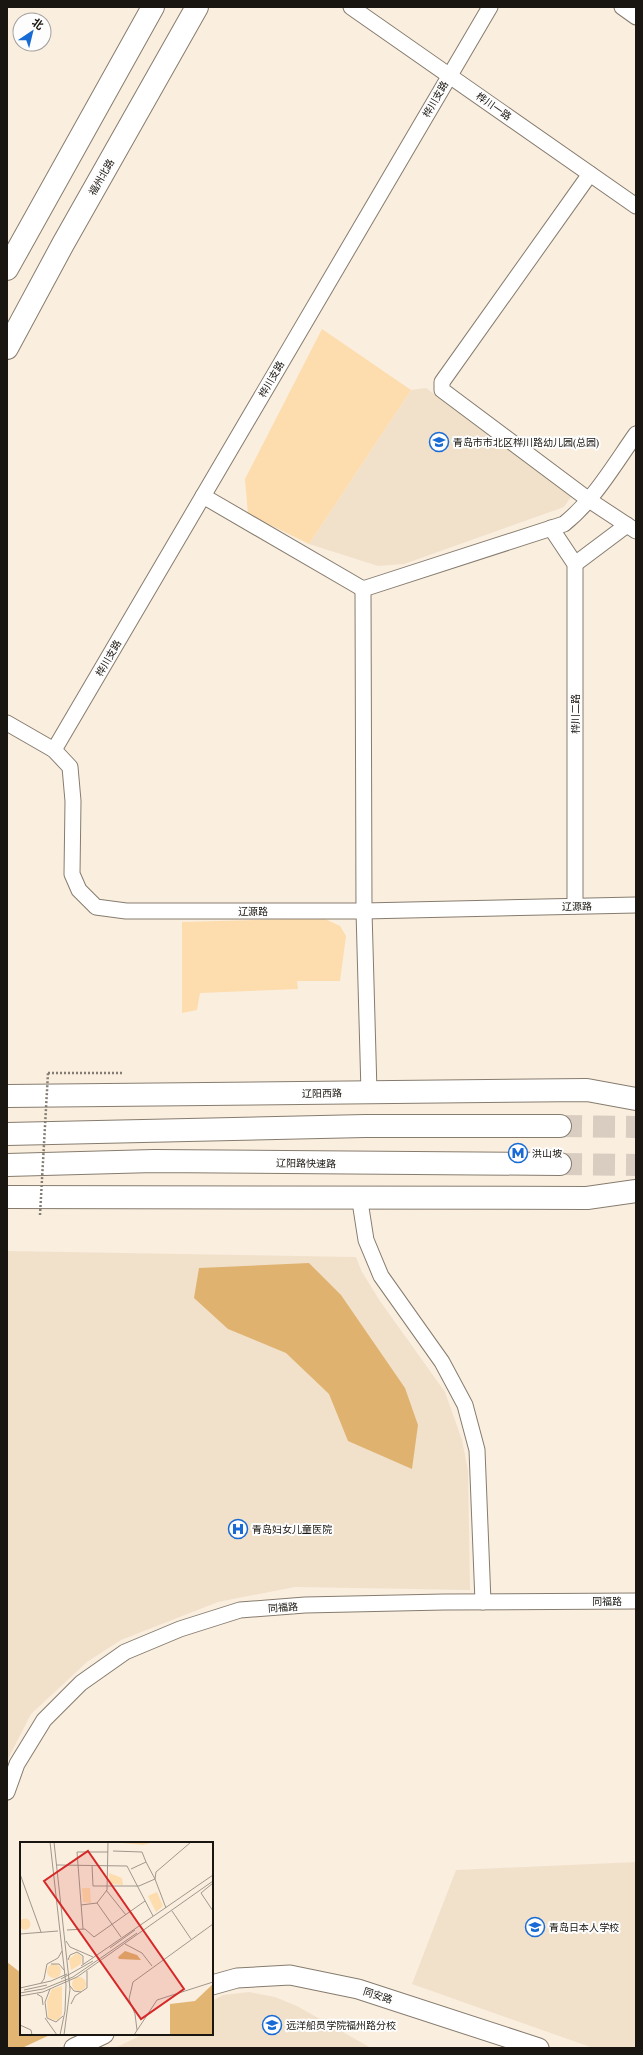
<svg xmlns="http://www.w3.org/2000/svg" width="643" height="2055" font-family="Lora,'Noto Sans SC',serif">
<rect width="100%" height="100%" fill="#faeedf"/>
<g fill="#f1e1cb">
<path d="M 426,388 L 573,494 L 564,507 L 404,564 L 378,566 L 309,544 L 411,390 Z"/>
<path d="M 7,1251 L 356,1257 L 362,1272 L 380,1301 L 445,1392 L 462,1440 L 468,1471 L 470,1590 L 295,1587 L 218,1602 L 121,1640 L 87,1662 L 31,1714 L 7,1761 Z"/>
<path d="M 636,1862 L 636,2048 L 593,2048 L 412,1984 L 456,1870 Z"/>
<path d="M 249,1992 L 275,1997 L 297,2006 L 371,2048 L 115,2048 L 144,2034 L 212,2034 L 212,2001 L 223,1995 Z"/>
</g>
<g fill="#fddcae">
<path d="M 322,329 L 411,390 L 309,544 L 248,514 L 245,479 Z"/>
<path d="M 323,918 L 340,926 L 346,936 L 340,981 L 297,981 L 298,989 L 200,993 L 197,1010 L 182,1013 L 182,922 Z"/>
</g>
<path fill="#e2b572" d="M 7,1962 L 21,1973 L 21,2034 L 52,2034 L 22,2048 L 7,2048 Z"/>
<path fill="#e0b26f" d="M 309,1263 L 341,1295 L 405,1388 L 418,1425 L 412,1469 L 348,1441 L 329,1394 L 286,1353 L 228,1329 L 194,1298 L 199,1268 Z"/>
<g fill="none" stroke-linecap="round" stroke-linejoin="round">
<g stroke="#d8cdc0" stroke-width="22" stroke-dasharray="22 11" stroke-linecap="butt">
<path d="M 560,1126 L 636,1127"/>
<path d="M 560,1164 L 636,1165"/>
</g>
<defs>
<g id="minor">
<path d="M 351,7 L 636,206"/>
<path d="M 622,7 L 636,17"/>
<path d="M 590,174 L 442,382 L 442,390 L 589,500 L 636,531"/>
<path d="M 203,496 L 363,589 L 564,524 C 594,500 614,465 636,434"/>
<path d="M 551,528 L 575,564 L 575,906"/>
<path d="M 575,564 L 627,525"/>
<path d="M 363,589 L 364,911 L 369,1092"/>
<path d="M 7,723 L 54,750 L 70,767 L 73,801 L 72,874 L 79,890 L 96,907 L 126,911 L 364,911 L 636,905"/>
<path d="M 54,750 L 490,7"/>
<path d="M 365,1197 L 361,1208 L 366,1240 L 381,1276 L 442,1362 L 465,1405 L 477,1450 L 483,1602"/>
<path d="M 7,1792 L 17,1764 L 44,1720 L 81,1683 L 125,1652 L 180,1629 L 240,1610 L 305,1605 L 444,1602 L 636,1601"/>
</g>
<g id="tertiary">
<path d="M 212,1985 L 237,1978 L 290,1975 L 358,1989 L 539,2048"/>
<path d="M 74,2048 L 104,2034"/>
</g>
<g id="primary">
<path d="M 7,269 L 153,7"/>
<path d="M 7,348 L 63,244 L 197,7"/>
<path d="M 7,1096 L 587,1090 L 636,1099"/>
<path d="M 7,1197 L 587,1198 L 636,1191"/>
</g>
<g id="trunk">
<path d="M 7,1134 L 365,1126 L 560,1126"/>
<path d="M 7,1165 L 154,1161 L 560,1164"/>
</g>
</defs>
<use href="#minor" stroke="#867c6e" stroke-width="17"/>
<use href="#tertiary" stroke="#867c6e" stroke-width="21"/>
<use href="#primary" stroke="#867c6e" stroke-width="24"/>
<use href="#trunk" stroke="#867c6e" stroke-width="24"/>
<path stroke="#847d73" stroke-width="2.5" stroke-dasharray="2 2" stroke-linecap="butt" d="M 48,1073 L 122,1073"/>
<use href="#minor" stroke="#fff" stroke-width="15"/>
<use href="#tertiary" stroke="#fff" stroke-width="19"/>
<use href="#primary" stroke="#fff" stroke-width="22"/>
<use href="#trunk" stroke="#fff" stroke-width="22"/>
<path stroke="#847d73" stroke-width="2.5" stroke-dasharray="2 2" stroke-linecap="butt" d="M 40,1215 L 48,1073"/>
</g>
<defs>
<symbol id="school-ring" viewBox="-11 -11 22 22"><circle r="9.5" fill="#fdfdfd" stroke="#186bd5" stroke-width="1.5"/><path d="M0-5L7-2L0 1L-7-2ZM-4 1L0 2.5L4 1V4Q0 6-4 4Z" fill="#186bd5"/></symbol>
<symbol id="metro-ring" viewBox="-11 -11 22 22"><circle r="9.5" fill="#fdfdfd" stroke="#186bd5" stroke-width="1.5"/><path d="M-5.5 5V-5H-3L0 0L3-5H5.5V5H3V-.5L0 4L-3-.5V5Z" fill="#186bd5"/></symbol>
<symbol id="hospital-ring" viewBox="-11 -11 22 22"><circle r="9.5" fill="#fdfdfd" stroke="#186bd5" stroke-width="1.5"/><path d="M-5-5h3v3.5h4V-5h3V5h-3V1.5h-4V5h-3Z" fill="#186bd5"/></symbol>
</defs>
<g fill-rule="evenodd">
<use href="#school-ring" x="428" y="431" width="22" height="22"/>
<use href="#metro-ring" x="507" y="1142" width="22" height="22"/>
<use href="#hospital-ring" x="227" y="1518" width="22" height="22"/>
<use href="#school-ring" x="524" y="1916" width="22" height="22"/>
<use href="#school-ring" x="261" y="2014" width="22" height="22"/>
</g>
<g text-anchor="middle" stroke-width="4" stroke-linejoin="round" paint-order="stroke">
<g font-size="10" fill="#191510" stroke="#fdfdfd">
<text transform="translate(435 99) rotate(-60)" y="4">桦川支路</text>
<text transform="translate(494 106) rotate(35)" y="4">桦川一路</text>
<text transform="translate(101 177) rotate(-60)" y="4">福州北路</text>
<text transform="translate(271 379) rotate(-60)" y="4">桦川支路</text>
<text transform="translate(108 658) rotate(-60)" y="4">桦川支路</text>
<text transform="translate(575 714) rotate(-90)" y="4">桦川二路</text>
<text transform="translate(577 906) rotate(-1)" y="4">辽源路</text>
<text x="253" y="915">辽源路</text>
<text transform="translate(322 1093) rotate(-1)" y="4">辽阳西路</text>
<text transform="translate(306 1163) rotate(1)" y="4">辽阳路快速路</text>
<text x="607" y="1605">同福路</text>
<text transform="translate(283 1607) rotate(-4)" y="4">同福路</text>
<text transform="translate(378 1995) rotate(18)" y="4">同安路</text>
</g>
<g font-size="10" fill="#191510" stroke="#fdfdfd" text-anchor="start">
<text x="453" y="446">青岛市市北区桦川路幼儿园(总园)</text>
<text x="532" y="1157">洪山坡</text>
<text x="252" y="1533">青岛妇女儿童医院</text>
<text x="549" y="1931">青岛日本人学校</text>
<text x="286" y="2029">远洋船员学院福州路分校</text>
</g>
</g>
<g transform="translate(20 1842)">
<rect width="193" height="193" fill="#faeedf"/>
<path d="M 92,0 L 134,0 L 123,3 ZM 89,31 L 102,36 L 103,43 L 90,42 ZM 62,46 L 70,46 L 71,61 L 63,60 ZM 137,50 L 143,64 L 136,70 L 128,54 ZM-0.5 82a5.5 5.5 0 1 1 11 0a5.5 5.5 0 1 1-11 0ZM 57,111 L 62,115 L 61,122 L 51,128 L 49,117 ZM27 129a7 7 0 1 1 14 0a7 7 0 1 1-14 0ZM52 142a7 7 0 1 1 14 0a7 7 0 1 1-14 0ZM 42,144 L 42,172 L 38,179 L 28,176 L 27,159 L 32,147 Z" fill="#fddcae"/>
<path d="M 193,142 L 193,193 L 150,193 L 150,162 L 175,159 Z" fill="#e2b572"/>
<path d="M 105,109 L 117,113 L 121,118 L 99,117 L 98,115 Z" fill="#e0b26f"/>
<path fill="none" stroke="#a0978c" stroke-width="1" d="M 30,0 L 46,143 L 45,169 L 40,193M 34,0 L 50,147 L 44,193M 93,9 L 122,10 L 126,20M 37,23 L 107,24 L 133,74M 72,23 L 73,44 L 119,44 L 135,37 L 126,20 L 111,27M 0,32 L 21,90M 193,41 L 181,51 L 193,69M 86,48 L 106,73M 77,61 L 101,95M 61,63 L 77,61 L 87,48 L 88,0M 146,66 L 135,37 L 136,30 L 171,0M 152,69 L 171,97M 63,87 L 57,10 L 88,10M 47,88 L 65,87 L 74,95 L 125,59M 0,92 L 38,89M 46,99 L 50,105 L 73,115M 105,102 L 122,111 L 132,124M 90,106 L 115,88M 48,118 L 50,113 L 57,110 L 63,114 L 63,122M 31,122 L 39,122 L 44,128M 61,124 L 193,33M 41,137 L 73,119M 21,141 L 24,137 L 27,122 L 38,116 L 42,109M 50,144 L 54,149 L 61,150M 0,146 L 31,139 L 47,132M 30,147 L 25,160 L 27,176 L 36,180 L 43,174M 4,148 L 27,143M 0,151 L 23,147 L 53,135 L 117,91M 17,152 L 22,155 L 23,163M 0,154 L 23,150 L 57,135 L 193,39M 51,162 L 55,154 L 67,146 L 67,129M 25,176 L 37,193M 0,183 L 11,188 L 12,193M 117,188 L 115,172 L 109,157 L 113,140 L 193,82M 114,193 L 137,158 L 193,140"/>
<path fill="#d62828" fill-opacity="0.15" stroke="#d62828" stroke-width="2" d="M 68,9 L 164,147 L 121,177 L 24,39 Z"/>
<rect width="193" height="193" fill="none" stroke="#191510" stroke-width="2"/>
</g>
<rect width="643" height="2055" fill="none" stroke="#191510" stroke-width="16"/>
<g transform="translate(32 32) rotate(35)"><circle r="19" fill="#fdfdfd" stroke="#a2a09e"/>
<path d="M0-3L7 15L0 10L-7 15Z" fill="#186bd5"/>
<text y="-6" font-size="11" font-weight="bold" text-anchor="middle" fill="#191510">北</text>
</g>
</svg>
